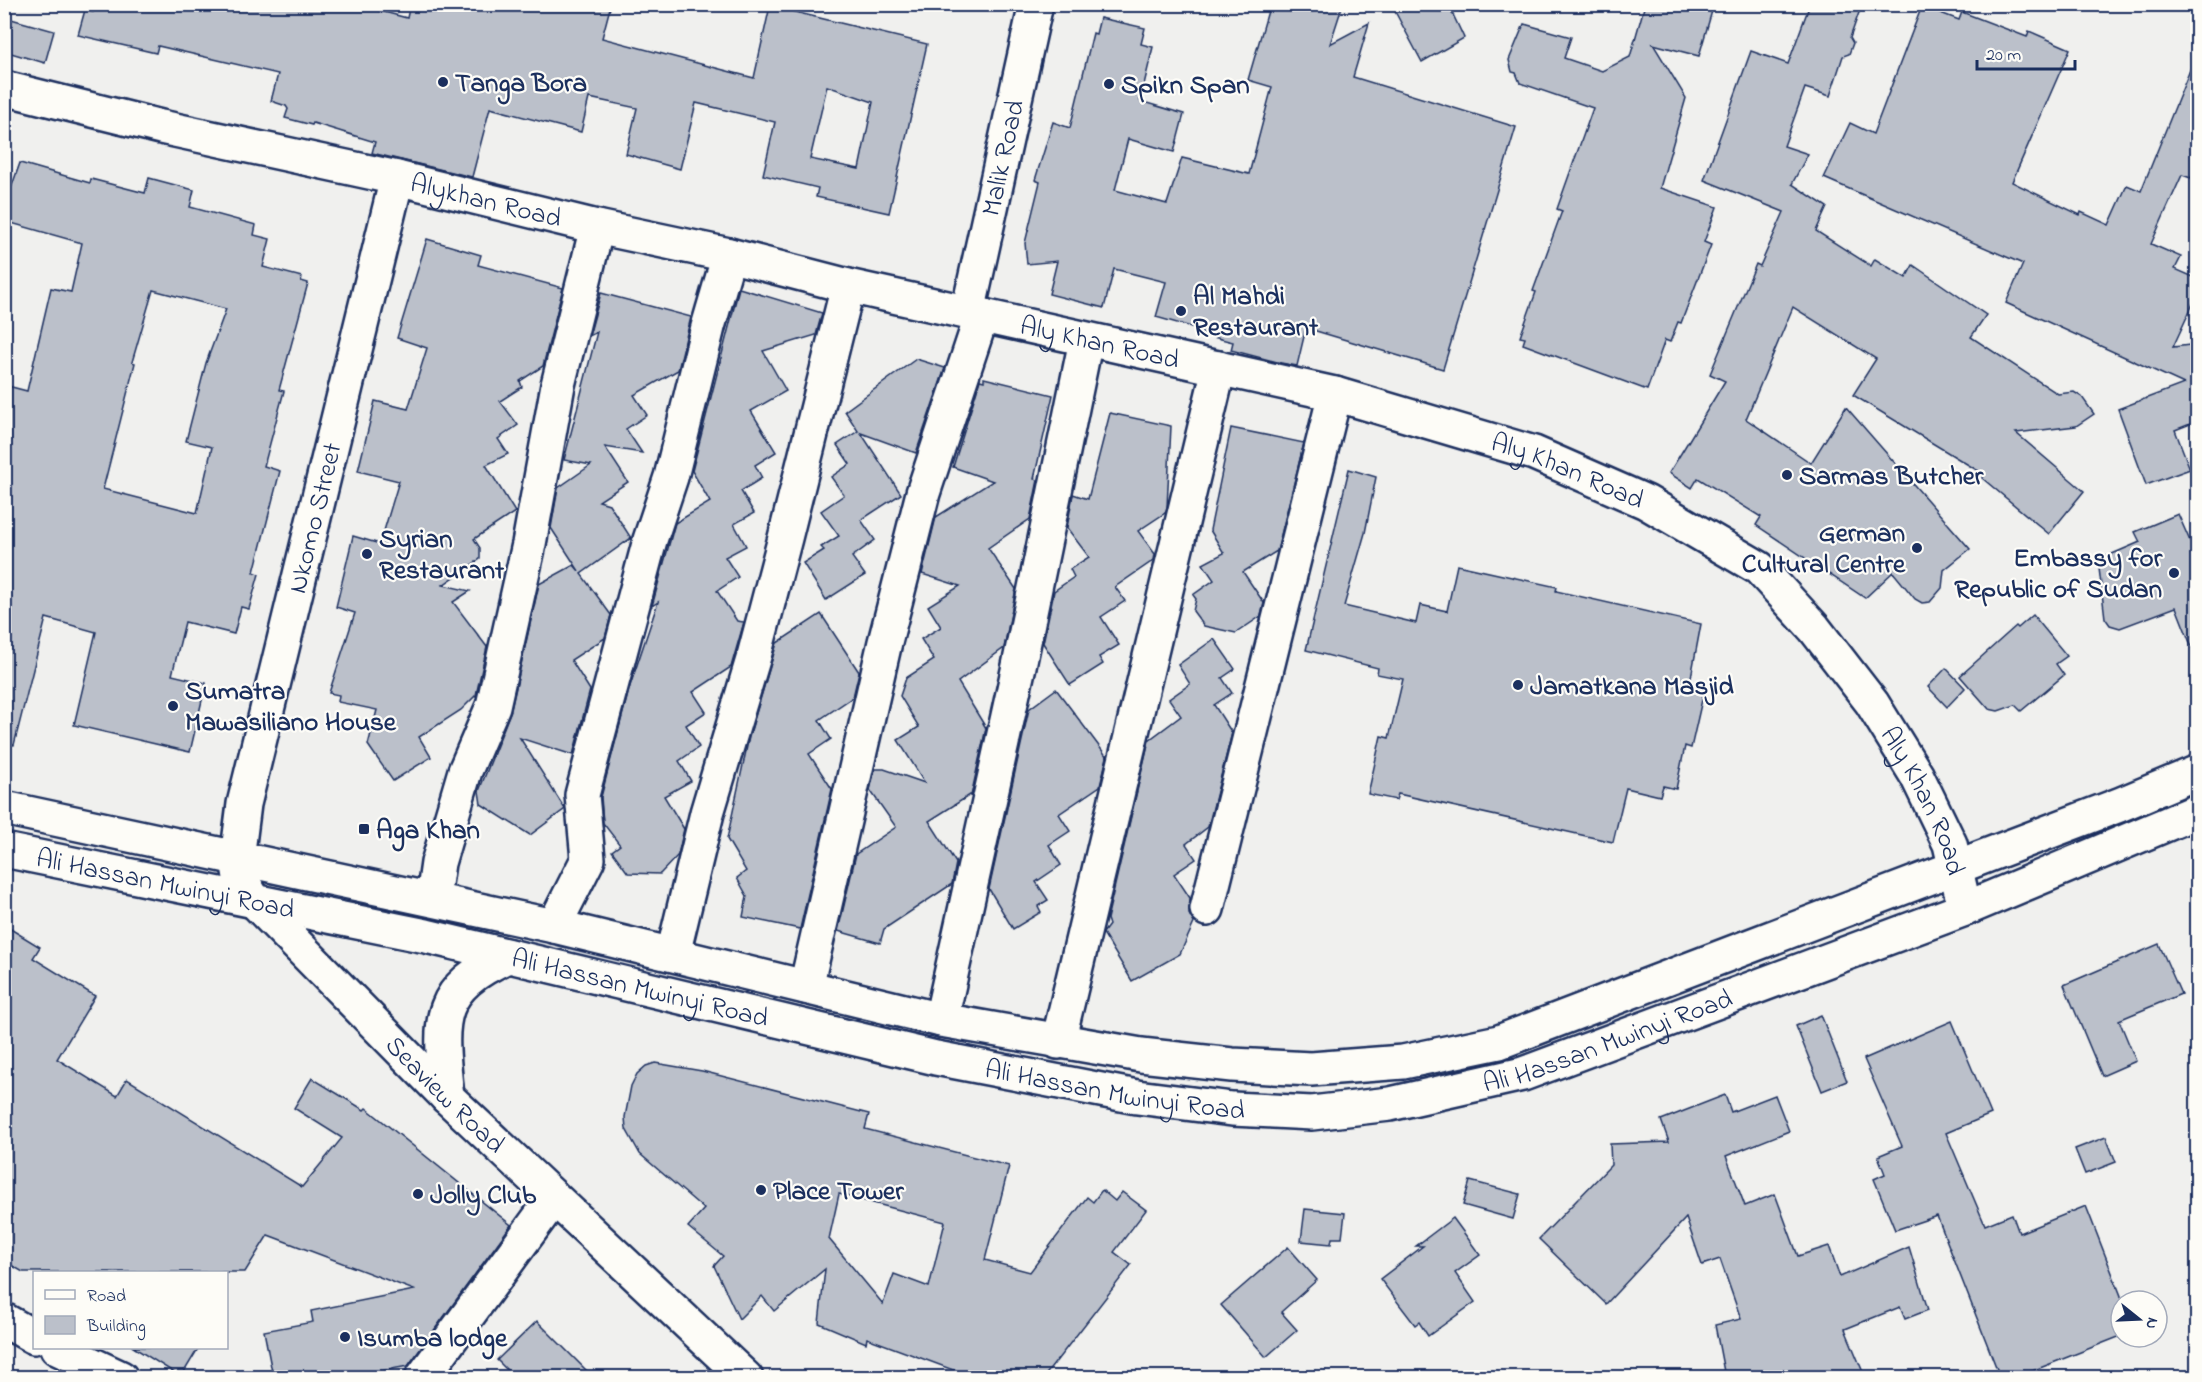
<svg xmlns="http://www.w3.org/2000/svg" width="2202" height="1382" font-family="'Indie Flower',sans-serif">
<rect width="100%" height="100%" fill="#f0f0ee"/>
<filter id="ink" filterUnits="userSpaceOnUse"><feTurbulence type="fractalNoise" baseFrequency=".0167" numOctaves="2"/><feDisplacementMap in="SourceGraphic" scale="12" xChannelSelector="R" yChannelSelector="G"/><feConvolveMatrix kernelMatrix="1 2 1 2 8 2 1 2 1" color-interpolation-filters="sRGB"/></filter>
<g filter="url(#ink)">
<g fill="#bbc0ca" stroke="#1b2f5e" stroke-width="1.5" fill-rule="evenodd">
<path d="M 95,4 L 354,4 L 407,18 L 410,4 L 611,4 L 602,38 L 754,78 L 770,6 L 927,44 L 889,213 L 816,197 L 818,188 L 763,175 L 775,122 L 696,103 L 680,169 L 626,154 L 637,108 L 589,98 L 581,132 L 490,108 L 472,177 L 372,153 L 375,142 L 313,123 L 312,125 L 285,118 L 288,109 L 286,106 L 271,101 L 278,74 L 158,46 L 156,53 L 78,35 L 85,10 L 93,12 ZM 827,86 L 873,102 L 859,169 L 810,159 Z"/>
<path d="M 1270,4 L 1343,4 L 1330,44 L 1369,23 L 1353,77 L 1516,127 L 1443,369 L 1306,328 L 1297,366 L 1281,363 L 1231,350 L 1233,342 L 1201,334 L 1202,330 L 1156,317 L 1166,282 L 1114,269 L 1104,308 L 1049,294 L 1057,261 L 1027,264 L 1025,243 L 1040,182 L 1035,180 L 1053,122 L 1070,128 L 1093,33 L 1096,34 L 1100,18 L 1145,28 L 1141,44 L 1153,47 L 1140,101 L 1184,114 L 1174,152 L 1128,139 L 1115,190 L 1167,204 L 1182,158 L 1249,174 L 1272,87 L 1248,80 Z"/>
<path d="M 1391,4 L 1448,4 L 1464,38 L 1422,62 Z"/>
<path d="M 1645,4 L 1714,4 L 1699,56 L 1653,44 L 1686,98 L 1660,188 L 1717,207 L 1704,242 L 1711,245 L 1681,323 L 1678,322 L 1670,342 L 1665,340 L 1647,390 L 1523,344 L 1525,338 L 1520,337 L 1536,292 L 1533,291 L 1562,211 L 1557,209 L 1593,108 L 1520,83 L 1516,73 L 1512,72 L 1509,60 L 1524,24 L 1571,37 L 1564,58 L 1602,71 L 1630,57 Z"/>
<path d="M 1810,4 L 1862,4 L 1850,38 L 1853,43 L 1849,54 L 1843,56 L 1830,96 L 1805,88 L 1784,146 L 1808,154 L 1792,184 L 1827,207 L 1816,231 L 1871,266 L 1875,259 L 1906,278 L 1913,265 L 1986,315 L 1971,337 L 2058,394 L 2074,392 L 2082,397 L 2094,414 L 2076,426 L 2016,433 L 2084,491 L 2049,534 L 1982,478 L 1985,475 L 1853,395 L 1876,359 L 1793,307 L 1746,419 L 1811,463 L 1846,407 L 1970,549 L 1944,570 L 1942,588 L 1930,602 L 1922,603 L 1915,599 L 1893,572 L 1865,598 L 1756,525 L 1761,517 L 1698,478 L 1692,488 L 1669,473 L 1725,381 L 1710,374 L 1756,264 L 1760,266 L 1784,212 L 1704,180 L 1751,51 L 1788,64 Z"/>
<path d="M 1922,6 L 1959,20 L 1962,12 L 2027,37 L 2029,31 L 2070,49 L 2012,182 L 2080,215 L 2081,212 L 2109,225 L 2127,185 L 2141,191 L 2198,50 L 2198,160 L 2191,178 L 2182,175 L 2151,244 L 2181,257 L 2175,269 L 2198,279 L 2198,293 L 2173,347 L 2198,344 L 2198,421 L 2175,430 L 2190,469 L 2146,485 L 2118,409 L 2184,384 L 2006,303 L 2023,264 L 1824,178 L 1850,123 L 1873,134 Z"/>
<path d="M 4,17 L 54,31 L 45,63 L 4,51 Z"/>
<path d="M 20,163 L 90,183 L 91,179 L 145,193 L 149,178 L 194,190 L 190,207 L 256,225 L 254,235 L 270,239 L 263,267 L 302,277 L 301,281 L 308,283 L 279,390 L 284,391 L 264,466 L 280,471 L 254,572 L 259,574 L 249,609 L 241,607 L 234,634 L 185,622 L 172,675 L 206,683 L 190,752 L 74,725 L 96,632 L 46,618 L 14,745 L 4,744 L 4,385 L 27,391 L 51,288 L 71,292 L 82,243 L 4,221 L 4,208 ZM 153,290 L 226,309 L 206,363 L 186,441 L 212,447 L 197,513 L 103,489 L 135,363 L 132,362 Z"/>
<path d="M 427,239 L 481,255 L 478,265 L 563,288 L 543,366 L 520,381 L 522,387 L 500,401 L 518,425 L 498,439 L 508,454 L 486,465 L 515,512 L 474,539 L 480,548 L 480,559 L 443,585 L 470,591 L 453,602 L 487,647 L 476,695 L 461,710 L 419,737 L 431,757 L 393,781 L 368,745 L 377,710 L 338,702 L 339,695 L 329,693 L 355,613 L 336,607 L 353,536 L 380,544 L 399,481 L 358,471 L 375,401 L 408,409 L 427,348 L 397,338 Z"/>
<path d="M 739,288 L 822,313 L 816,335 L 763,351 L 786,391 L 751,411 L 776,452 L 755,465 L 762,478 L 741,491 L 754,513 L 734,524 L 746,546 L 725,557 L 738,577 L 717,591 L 737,621 L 744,622 L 731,667 L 693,692 L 706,712 L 686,725 L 699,747 L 679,761 L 691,781 L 664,796 L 684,829 L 678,855 L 660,874 L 628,873 L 612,851 L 620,845 L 603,823 L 601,797 L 630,686 L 658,602 L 652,606 L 675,523 L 710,502 L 692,471 Z"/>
<path d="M 601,293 L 691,317 L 678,370 L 634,395 L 647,415 L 626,429 L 642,453 L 605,447 L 628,482 L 599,501 L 609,504 L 631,538 L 581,574 L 611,615 L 605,638 L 571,660 L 590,690 L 573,755 L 520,738 L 565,809 L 530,835 L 481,804 L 479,791 L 511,710 L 539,584 L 574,565 L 579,571 L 551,528 L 558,488 L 591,465 L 564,460 L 597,332 L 589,336 Z"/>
<path d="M 916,359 L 945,368 L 916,453 L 861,433 L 901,494 L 861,520 L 875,540 L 852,557 L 865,575 L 826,600 L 803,563 L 824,550 L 821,547 L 839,536 L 821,511 L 844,495 L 831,477 L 850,464 L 837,445 L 858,431 L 845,411 Z"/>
<path d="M 984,378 L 1053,395 L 1034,479 L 1038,480 L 1030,519 L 988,548 L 1016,589 L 1004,648 L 958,682 L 986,728 L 971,796 L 970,795 L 929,821 L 956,863 L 952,884 L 884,929 L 880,943 L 838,931 L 856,854 L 896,827 L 870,790 L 875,769 L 884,769 L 925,783 L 898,740 L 919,727 L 900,696 L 906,678 L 934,660 L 921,639 L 941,627 L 928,606 L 960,586 L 922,574 L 936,517 L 993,481 L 953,467 L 980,380 L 984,381 Z"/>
<path d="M 1110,413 L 1171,426 L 1167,507 L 1165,513 L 1138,531 L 1155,554 L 1154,560 L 1115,587 L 1125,601 L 1101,617 L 1119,645 L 1099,657 L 1103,664 L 1070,685 L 1043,643 L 1054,591 L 1074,577 L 1070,569 L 1089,557 L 1067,528 L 1073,494 L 1088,499 Z"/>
<path d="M 1231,428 L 1304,443 L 1277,551 L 1243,572 L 1264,603 L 1261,616 L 1236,633 L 1204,626 L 1193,611 L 1196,599 L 1193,595 L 1214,580 L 1203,564 L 1224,553 L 1210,530 Z"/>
<path d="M 1349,469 L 1376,477 L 1365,533 L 1344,606 L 1416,623 L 1420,605 L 1447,611 L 1457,565 L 1557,587 L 1556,591 L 1701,624 L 1689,688 L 1704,691 L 1691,748 L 1685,746 L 1676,789 L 1663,786 L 1660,796 L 1626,788 L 1613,842 L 1398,794 L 1396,800 L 1368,794 L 1381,736 L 1389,738 L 1403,679 L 1377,674 L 1378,668 L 1306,650 Z"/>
<path d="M 2178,514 L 2198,559 L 2196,658 L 2176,607 L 2120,628 L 2110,625 L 2105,618 L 2098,560 L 2140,542 L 2135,532 Z"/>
<path d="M 821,614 L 859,672 L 853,697 L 819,720 L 831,739 L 809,754 L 832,789 L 800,929 L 743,917 L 747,896 L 737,878 L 746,871 L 727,839 L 749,737 L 777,643 Z"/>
<path d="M 2033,615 L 2067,656 L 2056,664 L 2064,675 L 2021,711 L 2015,705 L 1998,711 L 1989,709 L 1960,676 L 2016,626 L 2018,628 Z"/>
<path d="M 1214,639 L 1235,669 L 1222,678 L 1232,693 L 1214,705 L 1232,733 L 1208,827 L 1186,844 L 1196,859 L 1174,874 L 1190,898 L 1189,914 L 1194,923 L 1180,954 L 1132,981 L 1103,933 L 1109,925 L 1107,919 L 1149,740 L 1181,716 L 1169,699 L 1190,684 L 1178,665 Z"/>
<path d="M 1946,668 L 1965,688 L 1947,707 L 1928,687 Z"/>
<path d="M 1056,689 L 1107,757 L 1100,786 L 1059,814 L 1070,831 L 1049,845 L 1061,865 L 1036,882 L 1048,900 L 1038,906 L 1041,912 L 1013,929 L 989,889 L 1029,709 Z"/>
<path d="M 4,925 L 40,947 L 33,958 L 95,996 L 57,1059 L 117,1096 L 127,1079 L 302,1187 L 342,1138 L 294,1108 L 312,1078 L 364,1110 L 366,1108 L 511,1225 L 408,1366 L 365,1374 L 366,1377 L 273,1377 L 264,1331 L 313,1322 L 311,1311 L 414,1290 L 268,1235 L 245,1272 L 23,1272 L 4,1261 Z"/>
<path d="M 2159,944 L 2181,994 L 2119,1020 L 2136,1061 L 2102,1076 L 2064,985 Z"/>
<path d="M 1821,1015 L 1847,1081 L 1822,1091 L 1796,1026 Z"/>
<path d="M 1952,1021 L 1991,1114 L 1946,1133 L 1985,1225 L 2012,1214 L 2019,1233 L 2086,1206 L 2121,1296 L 2121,1336 L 2017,1377 L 2000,1377 L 1937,1216 L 1895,1230 L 1874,1179 L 1885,1174 L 1878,1156 L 1902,1146 L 1864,1059 Z"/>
<path d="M 655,1063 L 702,1071 L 869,1114 L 865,1129 L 1009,1166 L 985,1260 L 1030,1272 L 1087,1197 L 1093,1202 L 1102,1190 L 1115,1201 L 1122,1192 L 1146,1210 L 1114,1252 L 1131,1265 L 1044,1377 L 972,1377 L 867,1338 L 866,1343 L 819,1323 L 825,1269 L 774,1311 L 762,1296 L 739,1319 L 714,1266 L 723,1256 L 688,1227 L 704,1209 L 640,1154 L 626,1129 L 625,1117 L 631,1086 L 637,1074 L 646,1066 ZM 839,1194 L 945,1222 L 929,1287 L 894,1274 L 883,1304 L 829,1239 Z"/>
<path d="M 1725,1095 L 1731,1112 L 1775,1095 L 1789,1131 L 1726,1156 L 1745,1206 L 1775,1194 L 1798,1256 L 1829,1246 L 1840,1277 L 1909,1247 L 1928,1310 L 1905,1319 L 1900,1307 L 1845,1329 L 1865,1377 L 1771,1377 L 1769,1372 L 1743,1377 L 1725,1377 L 1715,1325 L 1741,1319 L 1720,1259 L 1702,1265 L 1686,1218 L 1606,1304 L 1539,1239 L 1611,1165 L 1610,1144 L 1669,1142 L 1661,1120 Z"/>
<path d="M 2106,1137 L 2116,1162 L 2085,1174 L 2075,1149 Z"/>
<path d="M 1470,1181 L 1520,1194 L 1513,1219 L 1463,1205 Z"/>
<path d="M 1305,1209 L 1345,1213 L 1342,1238 L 1332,1238 L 1331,1244 L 1301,1241 Z"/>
<path d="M 1453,1218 L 1480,1255 L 1455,1273 L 1475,1302 L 1428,1336 L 1419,1322 L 1415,1325 L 1380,1279 L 1423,1246 L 1416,1246 Z"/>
<path d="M 1288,1247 L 1317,1280 L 1281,1312 L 1297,1330 L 1266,1357 L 1221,1305 Z"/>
<path d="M 537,1321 L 593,1377 L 514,1377 L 497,1360 Z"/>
<path d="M 133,1347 L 199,1347 L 181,1377 Z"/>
</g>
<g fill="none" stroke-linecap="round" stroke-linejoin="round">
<defs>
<g id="street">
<path id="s1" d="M 968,312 L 1036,4"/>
<path id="s2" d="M 237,859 L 244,804 L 397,178"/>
<path d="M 433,898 L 438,863 L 465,771 L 493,706 L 529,544 L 558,385 L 597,227"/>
<path d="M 1207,909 L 1335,394"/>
<path d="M 554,926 L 588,859 L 582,795 L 650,540 L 671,477 L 708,327 L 729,255"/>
<path d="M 673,954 L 707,813 L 754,656 L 785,538 L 848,286"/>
<path d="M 806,987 L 885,642 L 923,493 L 982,315"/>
<path d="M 941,1020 L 1019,666 L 1086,340"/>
<path d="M 1058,1042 L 1219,368"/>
<path d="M 4,1320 L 34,1337"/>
<path d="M 57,1348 L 121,1378"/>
<path d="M 422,1378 L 554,1198"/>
</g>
<g id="secondary">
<path id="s3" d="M 4,88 L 161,127 L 397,178 L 597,227 L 729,255 L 848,286 L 1335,394 L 1534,453 L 1646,502 L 1759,568 L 1814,628 L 1872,703 L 1917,776 L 1950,844 L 1965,909"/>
<path id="s4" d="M 237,859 L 240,877 L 255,902 L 447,1097 L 746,1378"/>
</g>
<g id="highway">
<path d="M 4,808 L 554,926 L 941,1020 L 1141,1055 L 1232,1065 L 1311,1069 L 1403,1062 L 1499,1042 L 2119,805 L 2198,772"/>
<path id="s5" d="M 4,850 L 426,936 L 936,1058 L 1137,1097 L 1232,1109 L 1312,1113 L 1390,1104 L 1523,1074 L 1965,909 L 2198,811"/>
<path d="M 447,1097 C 440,1023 432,990 508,956"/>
</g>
</defs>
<use href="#street" stroke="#1b2f5e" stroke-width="38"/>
<use href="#secondary" stroke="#1b2f5e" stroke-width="38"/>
<use href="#highway" stroke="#1b2f5e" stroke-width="38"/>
<use href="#street" stroke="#fdfcf7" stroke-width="33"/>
<use href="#secondary" stroke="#fdfcf7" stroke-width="33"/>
<use href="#highway" stroke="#fdfcf7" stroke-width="33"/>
</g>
</g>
<g fill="#1b2f5e" stroke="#fdfcf7" stroke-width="2">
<circle cx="443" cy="82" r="6"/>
<circle cx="1109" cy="84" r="6"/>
<circle cx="1181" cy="311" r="6"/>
<circle cx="1787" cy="475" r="6"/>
<circle cx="1917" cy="548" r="6"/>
<circle cx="367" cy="554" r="6"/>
<circle cx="2174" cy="573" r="6"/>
<circle cx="1518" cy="685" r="6"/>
<circle cx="173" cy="706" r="6"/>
<rect x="358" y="823" width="12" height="12" rx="3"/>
<circle cx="761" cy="1190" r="6"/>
<circle cx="418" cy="1194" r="6"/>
<circle cx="345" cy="1337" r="6"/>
</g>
<g text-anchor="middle" stroke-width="4.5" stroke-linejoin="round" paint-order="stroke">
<g font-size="27" font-weight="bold" fill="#1b2f5e" stroke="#fdfcf7" text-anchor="start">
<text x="455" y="91">Tanga Bora</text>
<text x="1121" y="93">Spikn Span</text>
<text x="1193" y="304">Al Mahdi<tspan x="1193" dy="31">Restaurant</tspan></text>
<text x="1799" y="484">Sarmas Butcher</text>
<text x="1905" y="541" text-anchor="end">German<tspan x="1905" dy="31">Cultural Centre</tspan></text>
<text x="379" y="547">Syrian<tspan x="379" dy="31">Restaurant</tspan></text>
<text x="2162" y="566" text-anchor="end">Embassy for<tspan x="2162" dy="31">Republic of Sudan</tspan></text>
<text x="1530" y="694">Jamatkana Masjid</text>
<text x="185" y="699">Sumatra<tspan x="185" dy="31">Mawasiliano House</tspan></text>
<text x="376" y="838">Aga Khan</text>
<text x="773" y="1199">Place Tower</text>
<text x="430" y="1203">Jolly Club</text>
<text x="357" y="1346">Isumba lodge</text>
</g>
<g font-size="27" fill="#1b2f5e" stroke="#fdfcf7">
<text dy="9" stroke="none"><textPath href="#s1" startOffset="158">Malik Road</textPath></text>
<text dy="9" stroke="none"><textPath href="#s3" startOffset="495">Alykhan Road</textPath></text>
<text dy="9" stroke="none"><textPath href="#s3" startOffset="1125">Aly Khan Road</textPath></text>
<text dy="9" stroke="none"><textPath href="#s3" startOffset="1611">Aly Khan Road</textPath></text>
<text dy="9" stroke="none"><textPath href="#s2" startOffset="350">Nkomo Street</textPath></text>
<text dy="9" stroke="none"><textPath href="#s3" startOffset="2114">Aly Khan Road</textPath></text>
<text dy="9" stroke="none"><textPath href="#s5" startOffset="165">Ali Hassan Mwinyi Road</textPath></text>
<text dy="9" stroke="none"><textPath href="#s5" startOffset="651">Ali Hassan Mwinyi Road</textPath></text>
<text dy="9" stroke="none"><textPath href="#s5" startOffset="1641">Ali Hassan Mwinyi Road</textPath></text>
<text dy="9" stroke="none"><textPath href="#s5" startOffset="1137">Ali Hassan Mwinyi Road</textPath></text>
<text dy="9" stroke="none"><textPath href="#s4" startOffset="318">Seaview Road</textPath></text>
</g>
</g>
<rect width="2202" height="1382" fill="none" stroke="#fdfcf7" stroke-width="24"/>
<rect x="12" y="12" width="2178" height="1358" fill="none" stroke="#1b2f5e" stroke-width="2" filter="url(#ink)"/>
<rect x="33" y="1271" width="195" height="78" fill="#fdfcf7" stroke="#a3aaba" stroke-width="1.5"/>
<rect x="45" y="1290" width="30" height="9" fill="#fdfcf7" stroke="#a3aaba" stroke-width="1.5"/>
<text x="87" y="1301" font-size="18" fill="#1b2f5e">Road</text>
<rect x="45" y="1316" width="30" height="18" fill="#bbc0ca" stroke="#a3aaba" stroke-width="1.5"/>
<text x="87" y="1331" font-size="18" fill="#1b2f5e">Building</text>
<g transform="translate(2139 1319) rotate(108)"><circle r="28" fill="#fdfcf7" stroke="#a3aaba" stroke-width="1.5"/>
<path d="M0-4.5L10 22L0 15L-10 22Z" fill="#1b2f5e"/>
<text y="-9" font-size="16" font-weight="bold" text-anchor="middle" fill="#1b2f5e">N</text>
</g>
<path d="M1977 60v9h98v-9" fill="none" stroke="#1b2f5e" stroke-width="3"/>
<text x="1986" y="60" font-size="18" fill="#1b2f5e" stroke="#fdfcf7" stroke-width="4.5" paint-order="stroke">20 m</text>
</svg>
